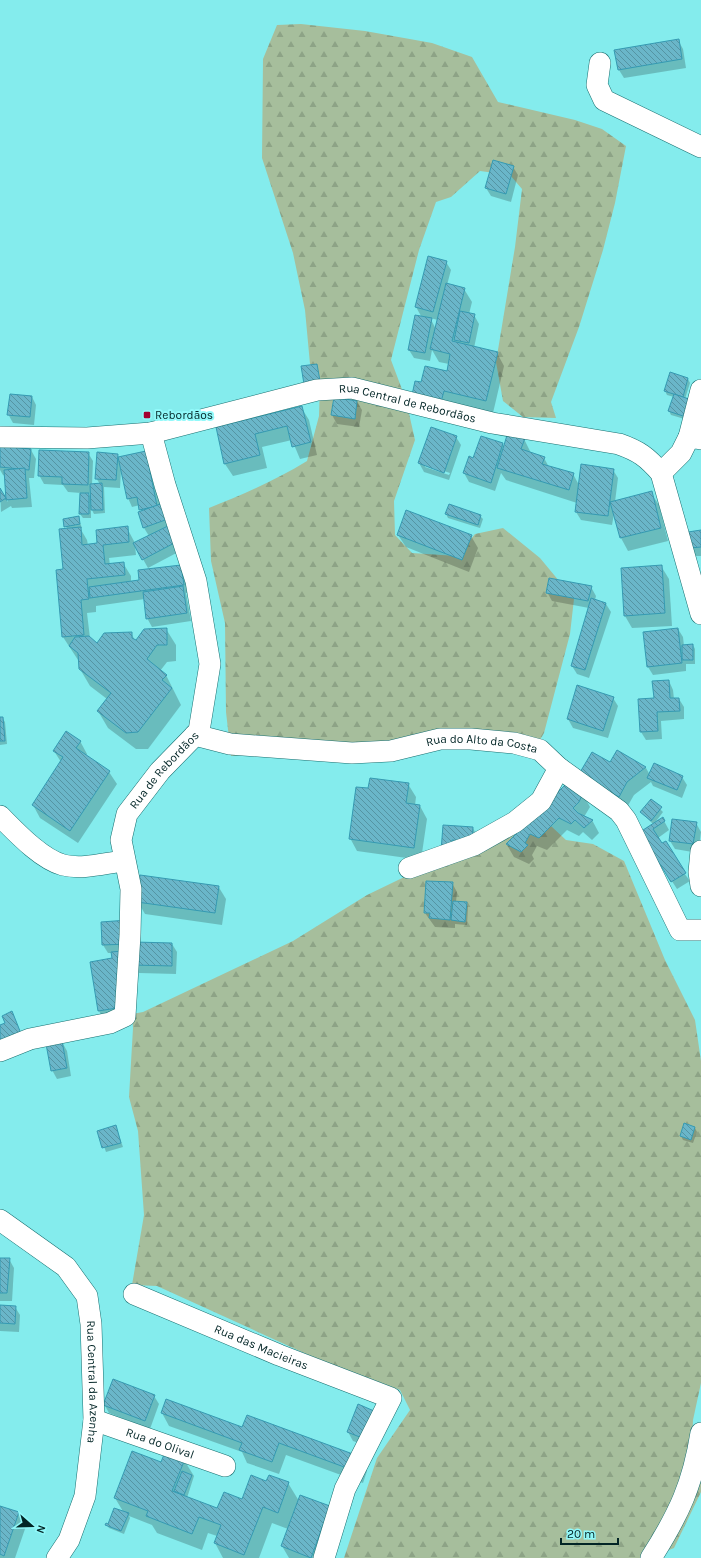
<svg xmlns="http://www.w3.org/2000/svg" width="701" height="1558" font-family="Karla,sans-serif">
<defs>
<pattern id="forest-firs" width="22" height="20" patternUnits="userSpaceOnUse"><rect width="22" height="20" fill="#a6be9c"/><path d="M5 1l3.5 6h-7zM16 11l3.5 6h-7z" fill="#8da386"/></pattern>
<pattern id="building-back-hatch" width="6" height="6" patternUnits="userSpaceOnUse"><rect width="6" height="6" fill="#6ab6c9"/><path d="M-1 5l2 2M0 0l6 6M5-1l2 2" fill="none" stroke="#5594a3"/></pattern>
</defs>
<rect width="100%" height="100%" fill="#84eced"/>
<g fill="url(#forest-firs)">
<path d="M 301,24 L 365,31 L 432,43 L 472,57 L 498,102 L 575,120 L 602,129 L 626,146 L 615,203 L 603,250 L 579,327 L 551,402 L 556,418 L 523,417 L 503,401 L 496,362 L 515,247 L 522,189 L 510,175 L 480,171 L 451,197 L 436,202 L 419,250 L 391,360 L 406,400 L 415,440 L 394,501 L 395,535 L 412,553 L 457,556 L 475,534 L 503,528 L 540,558 L 574,599 L 570,634 L 544,733 L 532,754 L 419,741 L 231,756 L 226,712 L 225,623 L 211,561 L 209,508 C 244,494 276,480 307,461 L 319,416 L 320,382 L 310,364 L 305,310 L 293,253 L 262,158 L 263,59 L 277,25 Z"/>
<path d="M 537,813 L 566,840 L 593,844 L 624,861 L 665,960 L 695,1020 L 701,1061 L 701,1383 L 693,1420 L 692,1442 L 701,1448 L 701,1492 L 674,1548 L 649,1558 L 344,1558 L 377,1458 L 410,1410 L 400,1390 L 315,1358 L 157,1286 L 132,1285 L 144,1215 L 138,1131 L 129,1097 L 133,1028 L 132,1014 L 143,1012 L 293,941 L 367,895 Z"/>
</g>
<g fill="#0003" fill-rule="evenodd">
<path d="M 678,40 L 683,49 L 686,68 L 624,78 L 619,70 Z"/>
<path d="M 513,167 L 518,175 L 511,202 L 491,196 L 486,188 Z"/>
<path d="M 446,262 L 451,270 L 447,285 L 464,289 L 472,302 L 469,314 L 474,315 L 479,324 L 474,348 L 497,353 L 504,366 L 493,413 L 448,414 L 422,383 L 447,372 L 449,364 L 439,362 L 432,350 L 430,361 L 414,358 L 409,350 L 426,317 L 421,316 L 416,307 ZM 430,318 L 438,320 L 436,329 Z"/>
<path d="M 316,365 L 321,385 L 307,387 Z"/>
<path d="M 688,379 L 690,383 L 685,399 L 688,420 L 671,415 L 669,411 L 674,397 L 667,395 L 665,391 Z"/>
<path d="M 32,397 L 36,405 L 34,425 L 13,423 L 8,414 Z"/>
<path d="M 357,402 L 362,410 L 359,427 L 337,424 L 332,415 Z"/>
<path d="M 301,407 L 309,420 L 317,455 L 300,459 L 292,440 L 262,447 L 267,468 L 233,476 L 225,464 L 217,428 Z"/>
<path d="M 456,437 L 461,445 L 449,480 L 424,472 L 419,463 ZM 425,465 L 450,473 L 449,475 L 425,467 Z"/>
<path d="M 524,439 L 531,453 L 544,458 L 549,467 L 573,474 L 579,485 L 613,470 L 618,478 L 615,502 L 651,493 L 659,505 L 668,541 L 628,551 L 621,538 L 614,514 L 612,525 L 581,520 L 576,512 L 577,503 L 506,480 L 501,473 L 495,491 L 469,482 L 464,473 L 474,459 L 503,444 L 504,447 Z"/>
<path d="M 31,450 L 36,459 L 34,478 L 29,478 L 32,507 L 12,508 L 11,506 L 1,512 L 0,490 L 8,502 L 5,476 L 3,475 L 0,470 L 0,451 Z"/>
<path d="M 88,453 L 93,461 L 92,485 L 100,484 L 96,478 L 117,455 L 119,458 L 151,461 L 160,505 L 184,549 L 148,568 L 135,545 L 136,555 L 109,558 L 110,565 L 123,563 L 131,576 L 131,582 L 140,581 L 181,566 L 186,574 L 188,593 L 186,593 L 191,621 L 152,627 L 147,618 L 145,599 L 96,606 L 96,612 L 87,613 L 90,638 L 97,644 L 131,633 L 136,642 L 166,629 L 176,645 L 176,661 L 167,662 L 160,671 L 166,675 L 181,705 L 148,749 L 136,749 L 108,728 L 98,711 L 107,699 L 90,686 L 80,669 L 80,663 L 63,637 L 67,529 L 64,520 L 78,517 L 82,528 L 80,528 L 87,540 L 88,545 L 98,544 L 127,528 L 135,543 L 149,536 L 144,528 L 140,505 L 132,507 L 128,498 L 121,470 L 120,488 L 104,487 L 105,513 L 94,514 L 91,508 L 91,518 L 83,518 L 80,514 L 81,493 L 68,492 L 63,485 L 44,484 L 39,475 ZM 88,493 L 92,493 L 92,499 Z"/>
<path d="M 446,514 L 480,516 L 483,519 L 480,528 L 448,518 Z"/>
<path d="M 701,531 L 701,556 L 696,556 L 691,548 Z"/>
<path d="M 398,535 L 471,536 L 478,548 L 469,572 L 406,547 Z"/>
<path d="M 661,566 L 669,579 L 672,626 L 632,628 L 625,616 Z"/>
<path d="M 591,587 L 596,596 L 595,600 L 606,604 L 611,612 L 589,678 L 577,674 L 572,666 L 589,608 L 552,601 L 547,592 Z"/>
<path d="M 678,629 L 683,637 L 684,646 L 693,645 L 695,649 L 695,664 L 686,664 L 686,671 L 653,675 L 648,667 Z"/>
<path d="M 669,681 L 673,690 L 674,699 L 679,699 L 684,707 L 684,719 L 661,721 L 662,739 L 646,740 L 641,732 L 655,699 Z"/>
<path d="M 613,698 L 618,706 L 608,738 L 573,728 L 568,719 Z"/>
<path d="M 0,718 L 2,718 L 5,722 L 7,744 L 0,745 Z"/>
<path d="M 80,741 L 87,754 L 86,756 L 109,772 L 117,784 L 78,843 L 40,818 L 33,805 L 61,762 L 54,751 Z"/>
<path d="M 617,752 L 646,768 L 650,775 L 682,777 L 687,785 L 682,798 L 653,786 L 651,782 L 634,795 L 626,809 L 588,787 L 610,764 Z"/>
<path d="M 408,784 L 416,797 L 415,805 L 420,806 L 427,819 L 421,860 L 357,851 L 350,838 L 369,789 Z"/>
<path d="M 568,784 L 583,794 L 590,807 L 584,817 L 592,820 L 599,833 L 592,840 L 583,832 L 579,836 L 567,830 L 547,850 L 537,846 L 532,855 L 534,859 L 529,864 L 514,857 L 507,845 Z"/>
<path d="M 651,800 L 663,812 L 654,824 L 663,819 L 669,830 L 658,838 L 690,881 L 677,889 L 646,841 L 654,825 L 641,812 Z"/>
<path d="M 696,823 L 701,832 L 698,853 L 675,849 L 670,841 Z"/>
<path d="M 444,826 L 473,828 L 477,836 L 455,860 Z"/>
<path d="M 452,883 L 457,892 L 456,902 L 466,903 L 468,907 L 467,925 L 455,924 L 455,928 L 435,927 L 425,913 Z"/>
<path d="M 218,886 L 226,899 L 222,925 L 145,914 L 138,902 Z"/>
<path d="M 127,921 L 129,965 L 137,1019 L 106,1024 L 99,1011 L 92,962 L 113,959 L 112,953 L 108,953 L 103,945 Z"/>
<path d="M 172,944 L 177,952 L 176,974 L 139,973 L 134,965 Z"/>
<path d="M 62,1042 L 67,1051 L 71,1076 L 57,1079 L 52,1070 Z"/>
<path d="M 116,1127 L 123,1147 L 106,1152 L 99,1132 Z"/>
<path d="M 695,1128 L 697,1132 L 693,1143 L 683,1140 L 681,1136 Z"/>
<path d="M 0,1259 L 9,1259 L 14,1268 L 12,1301 L 0,1301 Z"/>
<path d="M 0,1306 L 15,1307 L 20,1315 L 19,1332 L 0,1331 Z"/>
<path d="M 154,1396 L 159,1404 L 150,1429 L 109,1413 L 104,1404 Z"/>
<path d="M 162,1413 L 243,1429 L 360,1458 L 367,1471 L 363,1483 L 286,1455 L 279,1474 L 247,1463 L 242,1452 L 169,1426 Z"/>
<path d="M 386,1423 L 375,1449 L 353,1441 L 348,1432 Z"/>
<path d="M 184,1460 L 194,1476 L 187,1498 L 218,1510 L 243,1500 L 267,1482 L 288,1483 L 299,1501 L 330,1507 L 322,1558 L 289,1558 L 282,1546 L 288,1529 L 272,1523 L 259,1558 L 223,1558 L 215,1543 L 217,1536 L 208,1533 L 202,1550 L 157,1533 L 152,1525 L 129,1516 L 130,1518 L 124,1534 L 109,1528 L 106,1524 L 109,1525 L 124,1513 L 115,1498 L 162,1463 Z"/>
<path d="M 0,1507 L 18,1513 L 26,1526 L 15,1558 L 0,1558 Z"/>
</g>
<g fill="url(#building-back-hatch)" stroke="#359ab2">
<path d="M 679,39 L 682,59 L 618,70 L 614,50 Z"/>
<path d="M 493,160 L 514,166 L 506,194 L 485,188 Z"/>
<path d="M 428,256 L 447,261 L 433,312 L 415,307 Z"/>
<path d="M 446,283 L 465,288 L 452,341 L 498,352 L 486,401 L 444,391 L 441,402 L 412,395 L 415,381 L 421,382 L 425,366 L 447,371 L 450,354 L 430,349 Z"/>
<path d="M 460,311 L 475,314 L 469,343 L 454,340 Z"/>
<path d="M 415,315 L 432,318 L 425,353 L 408,350 Z"/>
<path d="M 317,364 L 320,381 L 304,384 L 301,366 Z"/>
<path d="M 670,372 L 688,378 L 683,397 L 664,391 Z"/>
<path d="M 10,394 L 32,396 L 30,417 L 7,415 Z"/>
<path d="M 674,394 L 692,400 L 686,417 L 668,411 Z"/>
<path d="M 334,397 L 357,401 L 355,419 L 331,415 Z"/>
<path d="M 302,406 L 311,442 L 292,447 L 287,426 L 255,434 L 260,455 L 224,464 L 216,427 Z"/>
<path d="M 431,427 L 457,436 L 444,473 L 418,463 Z"/>
<path d="M 508,432 L 525,438 L 521,449 L 545,457 L 542,464 L 574,473 L 569,490 L 497,468 Z"/>
<path d="M 481,436 L 503,443 L 491,483 L 463,473 L 469,456 L 473,458 Z"/>
<path d="M 0,446 L 31,449 L 29,470 L 0,467 Z"/>
<path d="M 39,450 L 89,452 L 88,485 L 62,484 L 62,477 L 38,476 Z"/>
<path d="M 146,451 L 157,506 L 139,510 L 137,497 L 127,499 L 118,457 Z"/>
<path d="M 97,452 L 118,454 L 116,480 L 95,479 Z"/>
<path d="M 581,464 L 614,469 L 608,516 L 575,512 Z"/>
<path d="M 25,468 L 27,498 L 6,500 L 4,470 Z"/>
<path d="M 102,483 L 103,510 L 91,510 L 90,484 Z"/>
<path d="M 0,488 L 6,498 L 0,502 Z"/>
<path d="M 652,491 L 661,528 L 620,538 L 610,502 Z"/>
<path d="M 80,493 L 89,493 L 89,514 L 79,514 Z"/>
<path d="M 163,503 L 168,519 L 143,528 L 138,512 Z"/>
<path d="M 449,504 L 481,515 L 478,525 L 445,514 Z"/>
<path d="M 406,510 L 472,535 L 462,560 L 397,535 Z"/>
<path d="M 79,516 L 80,524 L 64,527 L 63,519 Z"/>
<path d="M 172,524 L 180,540 L 142,560 L 133,543 Z"/>
<path d="M 128,526 L 129,542 L 103,545 L 105,564 L 124,562 L 125,575 L 87,579 L 89,599 L 81,600 L 84,635 L 62,637 L 56,570 L 63,569 L 59,529 L 81,527 L 82,545 L 97,543 L 96,530 Z"/>
<path d="M 701,530 L 701,547 L 690,548 L 688,532 Z"/>
<path d="M 181,565 L 184,585 L 90,598 L 89,587 L 139,580 L 138,570 Z"/>
<path d="M 662,565 L 665,613 L 624,616 L 621,568 Z"/>
<path d="M 549,578 L 592,586 L 588,601 L 546,593 Z"/>
<path d="M 183,586 L 187,613 L 146,619 L 143,592 Z"/>
<path d="M 591,598 L 606,603 L 585,670 L 571,666 Z"/>
<path d="M 167,628 L 167,645 L 157,645 L 147,659 L 167,675 L 162,680 L 172,688 L 138,732 L 126,733 L 97,711 L 111,693 L 79,669 L 78,653 L 69,646 L 75,637 L 89,636 L 97,643 L 104,633 L 132,632 L 132,638 L 136,640 L 144,629 Z"/>
<path d="M 678,628 L 682,663 L 647,667 L 643,632 Z"/>
<path d="M 693,644 L 693,660 L 682,660 L 682,645 Z"/>
<path d="M 669,680 L 670,698 L 679,698 L 680,711 L 657,712 L 658,731 L 640,732 L 638,699 L 654,698 L 652,681 Z"/>
<path d="M 577,685 L 614,697 L 603,731 L 567,719 Z"/>
<path d="M 0,717 L 3,717 L 5,741 L 0,741 Z"/>
<path d="M 66,731 L 81,741 L 76,748 L 110,771 L 70,831 L 32,805 L 63,757 L 53,751 Z"/>
<path d="M 617,750 L 646,767 L 627,782 L 619,797 L 579,774 L 592,752 L 610,762 Z"/>
<path d="M 654,763 L 683,776 L 677,790 L 647,778 Z"/>
<path d="M 370,778 L 409,783 L 406,803 L 420,805 L 414,848 L 349,839 L 356,787 L 368,788 Z"/>
<path d="M 567,783 L 583,793 L 579,802 L 573,808 L 578,813 L 593,820 L 584,828 L 575,820 L 571,824 L 559,818 L 539,838 L 530,834 L 525,843 L 528,845 L 521,852 L 506,844 Z"/>
<path d="M 651,799 L 662,807 L 651,821 L 640,812 Z"/>
<path d="M 663,817 L 665,821 L 653,829 L 662,843 L 666,841 L 686,873 L 671,882 L 640,832 Z"/>
<path d="M 672,819 L 697,822 L 693,844 L 669,841 Z"/>
<path d="M 443,825 L 473,827 L 472,842 L 452,840 L 451,852 L 441,851 Z"/>
<path d="M 140,875 L 219,886 L 215,913 L 137,902 Z"/>
<path d="M 426,881 L 453,882 L 450,920 L 429,918 L 430,913 L 424,913 Z"/>
<path d="M 453,901 L 467,902 L 465,922 L 451,920 Z"/>
<path d="M 128,920 L 129,944 L 102,945 L 101,922 Z"/>
<path d="M 134,942 L 172,943 L 172,966 L 133,965 Z"/>
<path d="M 122,951 L 130,1006 L 98,1011 L 90,962 L 112,958 L 111,952 Z"/>
<path d="M 12,1011 L 22,1036 L 0,1045 L 0,1025 L 5,1023 L 2,1016 Z"/>
<path d="M 62,1041 L 67,1068 L 51,1071 L 46,1044 Z"/>
<path d="M 684,1123 L 695,1127 L 691,1140 L 680,1136 Z"/>
<path d="M 116,1125 L 121,1143 L 102,1148 L 97,1131 Z"/>
<path d="M 0,1258 L 10,1258 L 7,1293 L 0,1293 Z"/>
<path d="M 0,1305 L 16,1306 L 15,1324 L 0,1323 Z"/>
<path d="M 113,1379 L 155,1395 L 145,1421 L 103,1405 Z"/>
<path d="M 166,1399 L 242,1427 L 247,1415 L 361,1457 L 355,1471 L 279,1443 L 272,1462 L 239,1450 L 242,1443 L 161,1413 Z"/>
<path d="M 358,1404 L 381,1414 L 370,1441 L 347,1432 Z"/>
<path d="M 132,1451 L 161,1462 L 165,1452 L 185,1459 L 172,1491 L 217,1508 L 224,1492 L 242,1499 L 251,1475 L 266,1481 L 269,1475 L 289,1482 L 278,1513 L 263,1507 L 244,1555 L 214,1543 L 221,1525 L 199,1517 L 192,1534 L 146,1516 L 148,1511 L 114,1498 Z"/>
<path d="M 182,1471 L 192,1475 L 184,1495 L 174,1491 Z"/>
<path d="M 300,1495 L 330,1506 L 311,1558 L 281,1546 Z"/>
<path d="M 0,1506 L 19,1512 L 4,1556 L 0,1554 Z"/>
<path d="M 114,1508 L 129,1513 L 121,1531 L 105,1525 L 106,1523 L 108,1524 Z"/>
</g>
<g fill="none" stroke-linecap="round" stroke-linejoin="round">
<defs>
<g id="minor">
<path d="M 600,63 L 597,85 L 604,100 L 701,147"/>
<path id="s1" d="M 0,437 L 87,438 L 151,433 L 317,390 L 352,388 L 492,423 L 619,444 C 639,451 647,457 661,473 L 701,614"/>
<path d="M 689,437 L 701,390"/>
<path d="M 661,473 L 681,453 L 689,437 L 701,439"/>
<path id="s2" d="M 195,735 L 230,744 L 352,753 L 391,751 L 440,739 L 471,739 L 514,743 L 540,750 L 559,768 L 619,811 L 626,820 L 680,930 L 701,930"/>
<path d="M 0,816 C 16,832 41,859 63,865 C 83,870 105,863 124,861"/>
<path d="M 701,851 L 699,872 L 701,886"/>
<path d="M 409,868 L 474,845 L 515,822 L 541,801 L 559,768"/>
<path id="s3" d="M 0,1051 L 30,1039 L 110,1023 L 125,1016 L 130,935 L 131,889 L 121,840 L 127,814 L 160,771 L 199,731 L 210,664 L 196,581 L 165,485 L 151,433"/>
<path id="s4" d="M 0,1220 L 66,1267 L 87,1296 L 91,1324 L 94,1420 L 85,1496 L 69,1540 L 57,1558"/>
<path id="s5" d="M 134,1294 L 279,1355 L 391,1398 L 345,1489 L 324,1558"/>
<path id="s6" d="M 94,1420 L 225,1466"/>
<path d="M 651,1558 C 679,1514 693,1484 701,1433"/>
</g>
</defs>
<use href="#minor" stroke="#176f70" stroke-width="22"/>
<use href="#minor" stroke="#fff" stroke-width="21"/>
</g>
<rect fill="#a20231" stroke="#91f9fa" stroke-width="1.5" x="143" y="411" width="8" height="8" rx="2"/>
<g text-anchor="middle" stroke-width="4" stroke-linejoin="round" paint-order="stroke">
<g font-size="12" fill="#022526" stroke="#91f9fa">
<text dy="4" stroke="none"><textPath href="#s1" startOffset="415">Rua Central de Rebordãos</textPath></text>
<text dy="4" stroke="none"><textPath href="#s2" startOffset="290">Rua do Alto da Costa</textPath></text>
<text dy="4" stroke="none"><textPath href="#s3" startOffset="392">Rua de Rebordãos</textPath></text>
<text dy="4" stroke="none"><textPath href="#s5" startOffset="138">Rua das Macieiras</textPath></text>
<text dy="4" stroke="none"><textPath href="#s4" startOffset="203">Rua Central da Azenha</textPath></text>
<text dy="4" stroke="none"><textPath href="#s6" startOffset="70">Rua do Olival</textPath></text>
</g>
<g font-size="12" fill="#022526" stroke="#91f9fa" text-anchor="start">
<text x="155" y="419">Rebordãos</text>
</g>
</g>
<g transform="translate(32 1526) rotate(110)" stroke="#91f9fa" stroke-width="3" paint-order="stroke">
<path d="M0-3L7 15L0 10L-7 15Z" fill="#022526"/>
<text y="-6" font-size="11" font-weight="bold" text-anchor="middle" fill="#022526">N</text>
</g>
<path d="M561 1538v6h57v-6" fill="none" stroke="#022526" stroke-width="2"/>
<text x="567" y="1538" font-size="12" fill="#022526" stroke="#91f9fa" stroke-width="3" paint-order="stroke">20 m</text>
</svg>
